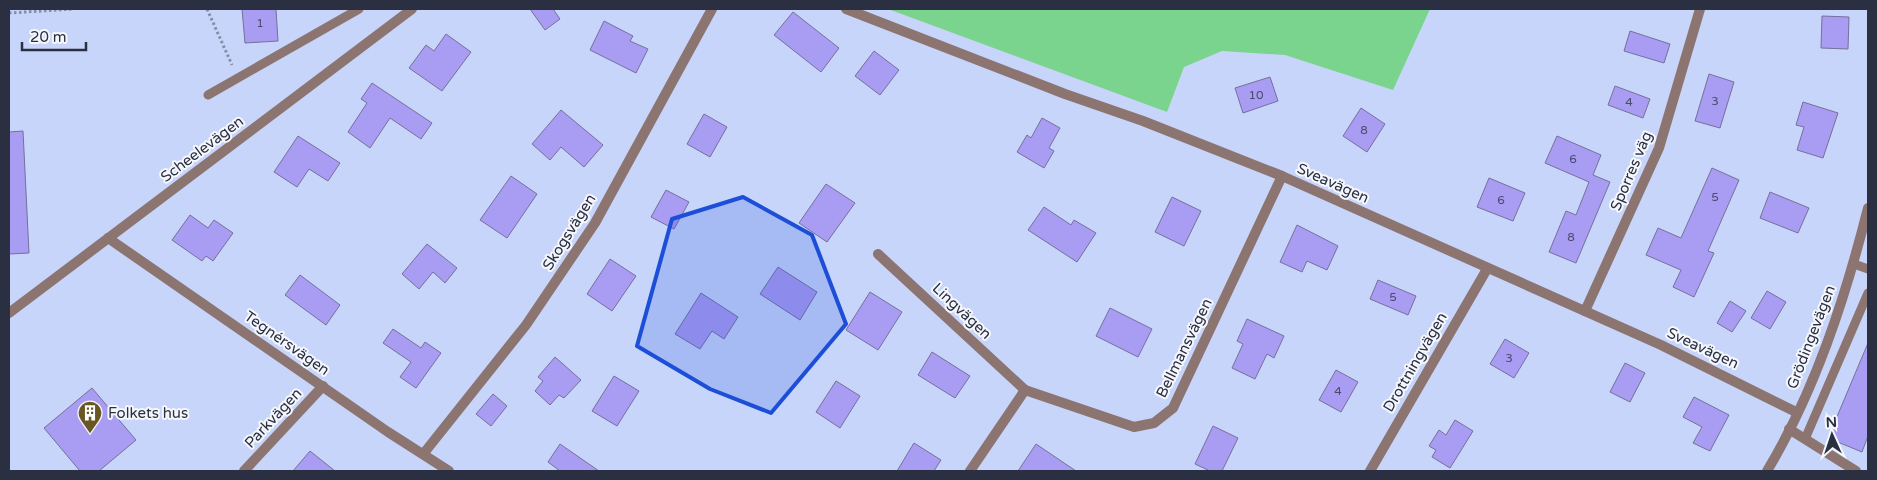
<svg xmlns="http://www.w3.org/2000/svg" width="1877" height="480" font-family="'Varela Round',sans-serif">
<rect width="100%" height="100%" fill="#c8d5fa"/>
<path fill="#7ad48d" d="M 888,9 L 1430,9 L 1393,90 L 1285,55 L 1222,51 L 1184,67 L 1167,112 Z"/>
<g fill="#a99cf3" stroke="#75709b">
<path d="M 242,9 L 276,9 L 278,41 L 245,43 Z"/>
<path d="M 530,9 L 553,9 L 560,19 L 545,30 Z"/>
<path d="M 793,12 L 839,48 L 821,72 L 774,35 Z"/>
<path d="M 1822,16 L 1849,17 L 1848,49 L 1821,48 Z"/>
<path d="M 604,21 L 633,36 L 630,41 L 648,49 L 636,73 L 590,50 Z"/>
<path d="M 1630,31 L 1670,44 L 1664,63 L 1624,51 Z"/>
<path d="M 446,34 L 471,52 L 442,91 L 409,68 L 426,45 L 434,51 Z"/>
<path d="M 874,51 L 899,70 L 880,95 L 855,76 Z"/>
<path d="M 1709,74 L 1734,82 L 1720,128 L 1695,121 Z"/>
<path d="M 1270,77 L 1278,101 L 1243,113 L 1235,88 Z"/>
<path d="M 372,83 L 432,123 L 421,139 L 390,118 L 370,148 L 348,132 L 367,103 L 361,99 Z"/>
<path d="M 1615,86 L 1650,99 L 1643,118 L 1608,105 Z"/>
<path d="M 1803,102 L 1838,113 L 1823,158 L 1797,150 L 1804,127 L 1796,125 Z"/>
<path d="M 1361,108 L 1385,124 L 1367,152 L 1343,136 Z"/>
<path d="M 561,110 L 603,145 L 584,167 L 561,147 L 550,160 L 532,144 Z"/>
<path d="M 704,114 L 727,127 L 710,157 L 687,144 Z"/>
<path d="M 1042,118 L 1060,128 L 1049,148 L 1054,151 L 1044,168 L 1017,152 L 1027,135 L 1031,138 Z"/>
<path d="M 23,131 L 29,253 L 9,254 L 9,132 Z"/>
<path d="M 298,136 L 340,163 L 328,181 L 309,169 L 297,187 L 274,172 Z"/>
<path d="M 1557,136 L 1601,155 L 1593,175 L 1610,182 L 1576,263 L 1549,252 L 1566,211 L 1576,215 L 1589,182 L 1545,163 Z"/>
<path d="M 1712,168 L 1739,180 L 1708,251 L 1714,253 L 1694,297 L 1673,287 L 1681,270 L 1646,255 L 1658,228 L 1681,238 Z"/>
<path d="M 511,176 L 537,194 L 507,238 L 480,220 Z"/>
<path d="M 1489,178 L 1525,193 L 1513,221 L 1477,207 Z"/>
<path d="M 826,184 L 855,203 L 827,242 L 799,223 Z"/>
<path d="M 666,190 L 689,202 L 674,229 L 651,217 Z"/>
<path d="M 1770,192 L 1809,208 L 1798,233 L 1760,218 Z"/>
<path d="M 1172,197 L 1201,211 L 1184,246 L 1155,232 Z"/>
<path d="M 1044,207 L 1071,225 L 1074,220 L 1096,233 L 1077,262 L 1028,230 Z"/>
<path d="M 190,215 L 208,228 L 214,220 L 233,233 L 213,261 L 206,256 L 202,261 L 172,240 Z"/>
<path d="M 1297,225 L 1338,246 L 1327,270 L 1307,261 L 1302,272 L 1280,262 Z"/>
<path d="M 427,244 L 457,268 L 445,283 L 433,272 L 419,289 L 402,274 Z"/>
<path d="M 610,259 L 636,276 L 612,311 L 587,294 Z"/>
<path d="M 778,267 L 817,292 L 800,320 L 760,294 Z"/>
<path d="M 300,275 L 340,305 L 326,325 L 285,295 Z"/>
<path d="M 1378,280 L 1416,296 L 1408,315 L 1370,299 Z"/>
<path d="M 1767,291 L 1786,302 L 1770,329 L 1751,318 Z"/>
<path d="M 870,292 L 902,312 L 878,350 L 846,330 Z"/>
<path d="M 701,293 L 738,317 L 724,339 L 712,331 L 700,349 L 675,334 Z"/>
<path d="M 1730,301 L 1746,311 L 1732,332 L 1717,323 Z"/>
<path d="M 1110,308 L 1152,329 L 1138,357 L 1096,336 Z"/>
<path d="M 1247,319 L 1284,336 L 1274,358 L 1267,354 L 1255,379 L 1232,368 L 1243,344 L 1237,341 Z"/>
<path d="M 393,329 L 421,348 L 425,342 L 441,353 L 416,388 L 400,377 L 411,362 L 383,343 Z"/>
<path d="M 1505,339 L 1529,353 L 1514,378 L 1490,364 Z"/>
<path d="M 1868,343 L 1868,436 L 1862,452 L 1828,438 Z"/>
<path d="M 932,352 L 970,376 L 955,398 L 918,375 Z"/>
<path d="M 555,357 L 581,380 L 564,398 L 559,395 L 550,405 L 535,391 L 543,381 L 538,377 Z"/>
<path d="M 1625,363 L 1645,373 L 1630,402 L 1610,392 Z"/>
<path d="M 1336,370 L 1358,382 L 1341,412 L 1319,400 Z"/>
<path d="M 614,376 L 639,391 L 617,426 L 592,411 Z"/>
<path d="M 836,381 L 860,396 L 840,428 L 816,412 Z"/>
<path d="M 92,388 L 136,440 L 99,471 L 80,471 L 44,428 Z"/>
<path d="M 493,394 L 507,406 L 491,426 L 476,414 Z"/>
<path d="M 1694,397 L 1729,415 L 1710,451 L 1693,443 L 1702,427 L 1683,417 Z"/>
<path d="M 1455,420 L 1473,431 L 1450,468 L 1432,457 L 1436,450 L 1429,446 L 1439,430 L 1446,435 Z"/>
<path d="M 1213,426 L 1238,438 L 1222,471 L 1210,471 L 1195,464 Z"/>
<path d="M 914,443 L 941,460 L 934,471 L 897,471 Z"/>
<path d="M 560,444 L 599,471 L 560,471 L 548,462 Z"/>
<path d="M 1036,444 L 1076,471 L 1018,471 Z"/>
<path d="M 310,451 L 335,471 L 293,471 Z"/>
</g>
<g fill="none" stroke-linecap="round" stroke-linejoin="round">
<g stroke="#848eab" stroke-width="3" stroke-dasharray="2.5 2.5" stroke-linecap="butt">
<path d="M 207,9 L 232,65"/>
<path d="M 9,13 L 74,9"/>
</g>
<g stroke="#8c7571" stroke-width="9">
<path d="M 208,95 L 359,9"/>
<path d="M 1854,264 L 1868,269"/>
<path d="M 1805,439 L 1868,293"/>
</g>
<g stroke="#8c7571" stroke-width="10">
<path d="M 846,9 L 1065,94 L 1143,121 L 1282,176 L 1661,345 L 1796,412"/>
<path d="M 108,238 L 388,432 L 449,471"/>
<path d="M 878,254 L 1025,390"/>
<path d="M 1585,311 L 1659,148 L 1700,9"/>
<path d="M 9,313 L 412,9"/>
<path d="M 1789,429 L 1856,471"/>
<path d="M 424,453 L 526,325 L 595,223 L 712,9"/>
<path d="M 244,471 L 323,386"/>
<path d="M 970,471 L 1025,390 L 1134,427 L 1154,423 L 1173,408 L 1282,176"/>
<path d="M 1370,471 L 1487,269"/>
<path d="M 1767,471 C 1815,391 1845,299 1868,208"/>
</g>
</g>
<path fill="#1d4ed8" fill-opacity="0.2" stroke="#1d4ed8" stroke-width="4" stroke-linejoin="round" d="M 743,197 L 812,235 L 846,324 L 771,413 L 710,389 L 637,346 L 672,219 Z"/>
<defs>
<symbol id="building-pin" viewBox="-11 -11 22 30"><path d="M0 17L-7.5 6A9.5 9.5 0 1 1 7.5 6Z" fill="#685624" stroke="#f5f7fc"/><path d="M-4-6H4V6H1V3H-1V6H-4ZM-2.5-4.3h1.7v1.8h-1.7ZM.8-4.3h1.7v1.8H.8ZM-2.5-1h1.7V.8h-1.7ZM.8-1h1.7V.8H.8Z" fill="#fff"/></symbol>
</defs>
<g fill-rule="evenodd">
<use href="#building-pin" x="76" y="399" width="28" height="38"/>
</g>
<g text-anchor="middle" stroke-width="4" stroke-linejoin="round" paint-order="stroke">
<g font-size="12" fill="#4a4b6e">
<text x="260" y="27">1</text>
<text x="1256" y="99">10</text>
<text x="1715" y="105">3</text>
<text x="1629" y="106">4</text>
<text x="1364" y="134">8</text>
<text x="1573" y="163">6</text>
<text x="1715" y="201">5</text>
<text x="1501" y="204">6</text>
<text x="1571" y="241">8</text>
<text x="1393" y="301">5</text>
<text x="1509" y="362">3</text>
<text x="1338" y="395">4</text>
</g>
<g font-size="15" fill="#2a3042" stroke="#f5f7fc">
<text transform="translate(202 149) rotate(-37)" y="5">Scheelevägen</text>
<text transform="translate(1631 171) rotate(-67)" y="5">Sporres väg</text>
<text transform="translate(1333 183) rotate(24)" y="5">Sveavägen</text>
<text transform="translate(569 232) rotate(-58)" y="5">Skogsvägen</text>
<text transform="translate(962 311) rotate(43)" y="5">Lingvägen</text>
<text transform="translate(1811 337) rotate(-69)" y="5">Grödingevägen</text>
<text transform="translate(287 343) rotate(35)" y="5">Tegnérsvägen</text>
<text transform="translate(1184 348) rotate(-64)" y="5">Bellmansvägen</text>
<text transform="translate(1703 348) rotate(25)" y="5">Sveavägen</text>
<text transform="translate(1415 362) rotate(-60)" y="5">Drottningvägen</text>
<text transform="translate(273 418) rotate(-47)" y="5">Parkvägen</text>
</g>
<g font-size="15" fill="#2a3042" stroke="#f5f7fc" text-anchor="start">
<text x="108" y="418">Folkets hus</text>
</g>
</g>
<rect width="1877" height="480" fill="none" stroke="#2a3042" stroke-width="20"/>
<g transform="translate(1832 435) rotate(357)" stroke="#f5f7fc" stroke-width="4" paint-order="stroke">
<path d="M0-4L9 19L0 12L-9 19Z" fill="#2a3042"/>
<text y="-8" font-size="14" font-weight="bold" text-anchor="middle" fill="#2a3042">N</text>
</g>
<path d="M22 42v8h64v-8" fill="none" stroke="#2a3042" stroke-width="2.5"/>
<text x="30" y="42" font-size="15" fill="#2a3042" stroke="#f5f7fc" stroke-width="4" paint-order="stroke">20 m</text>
</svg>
